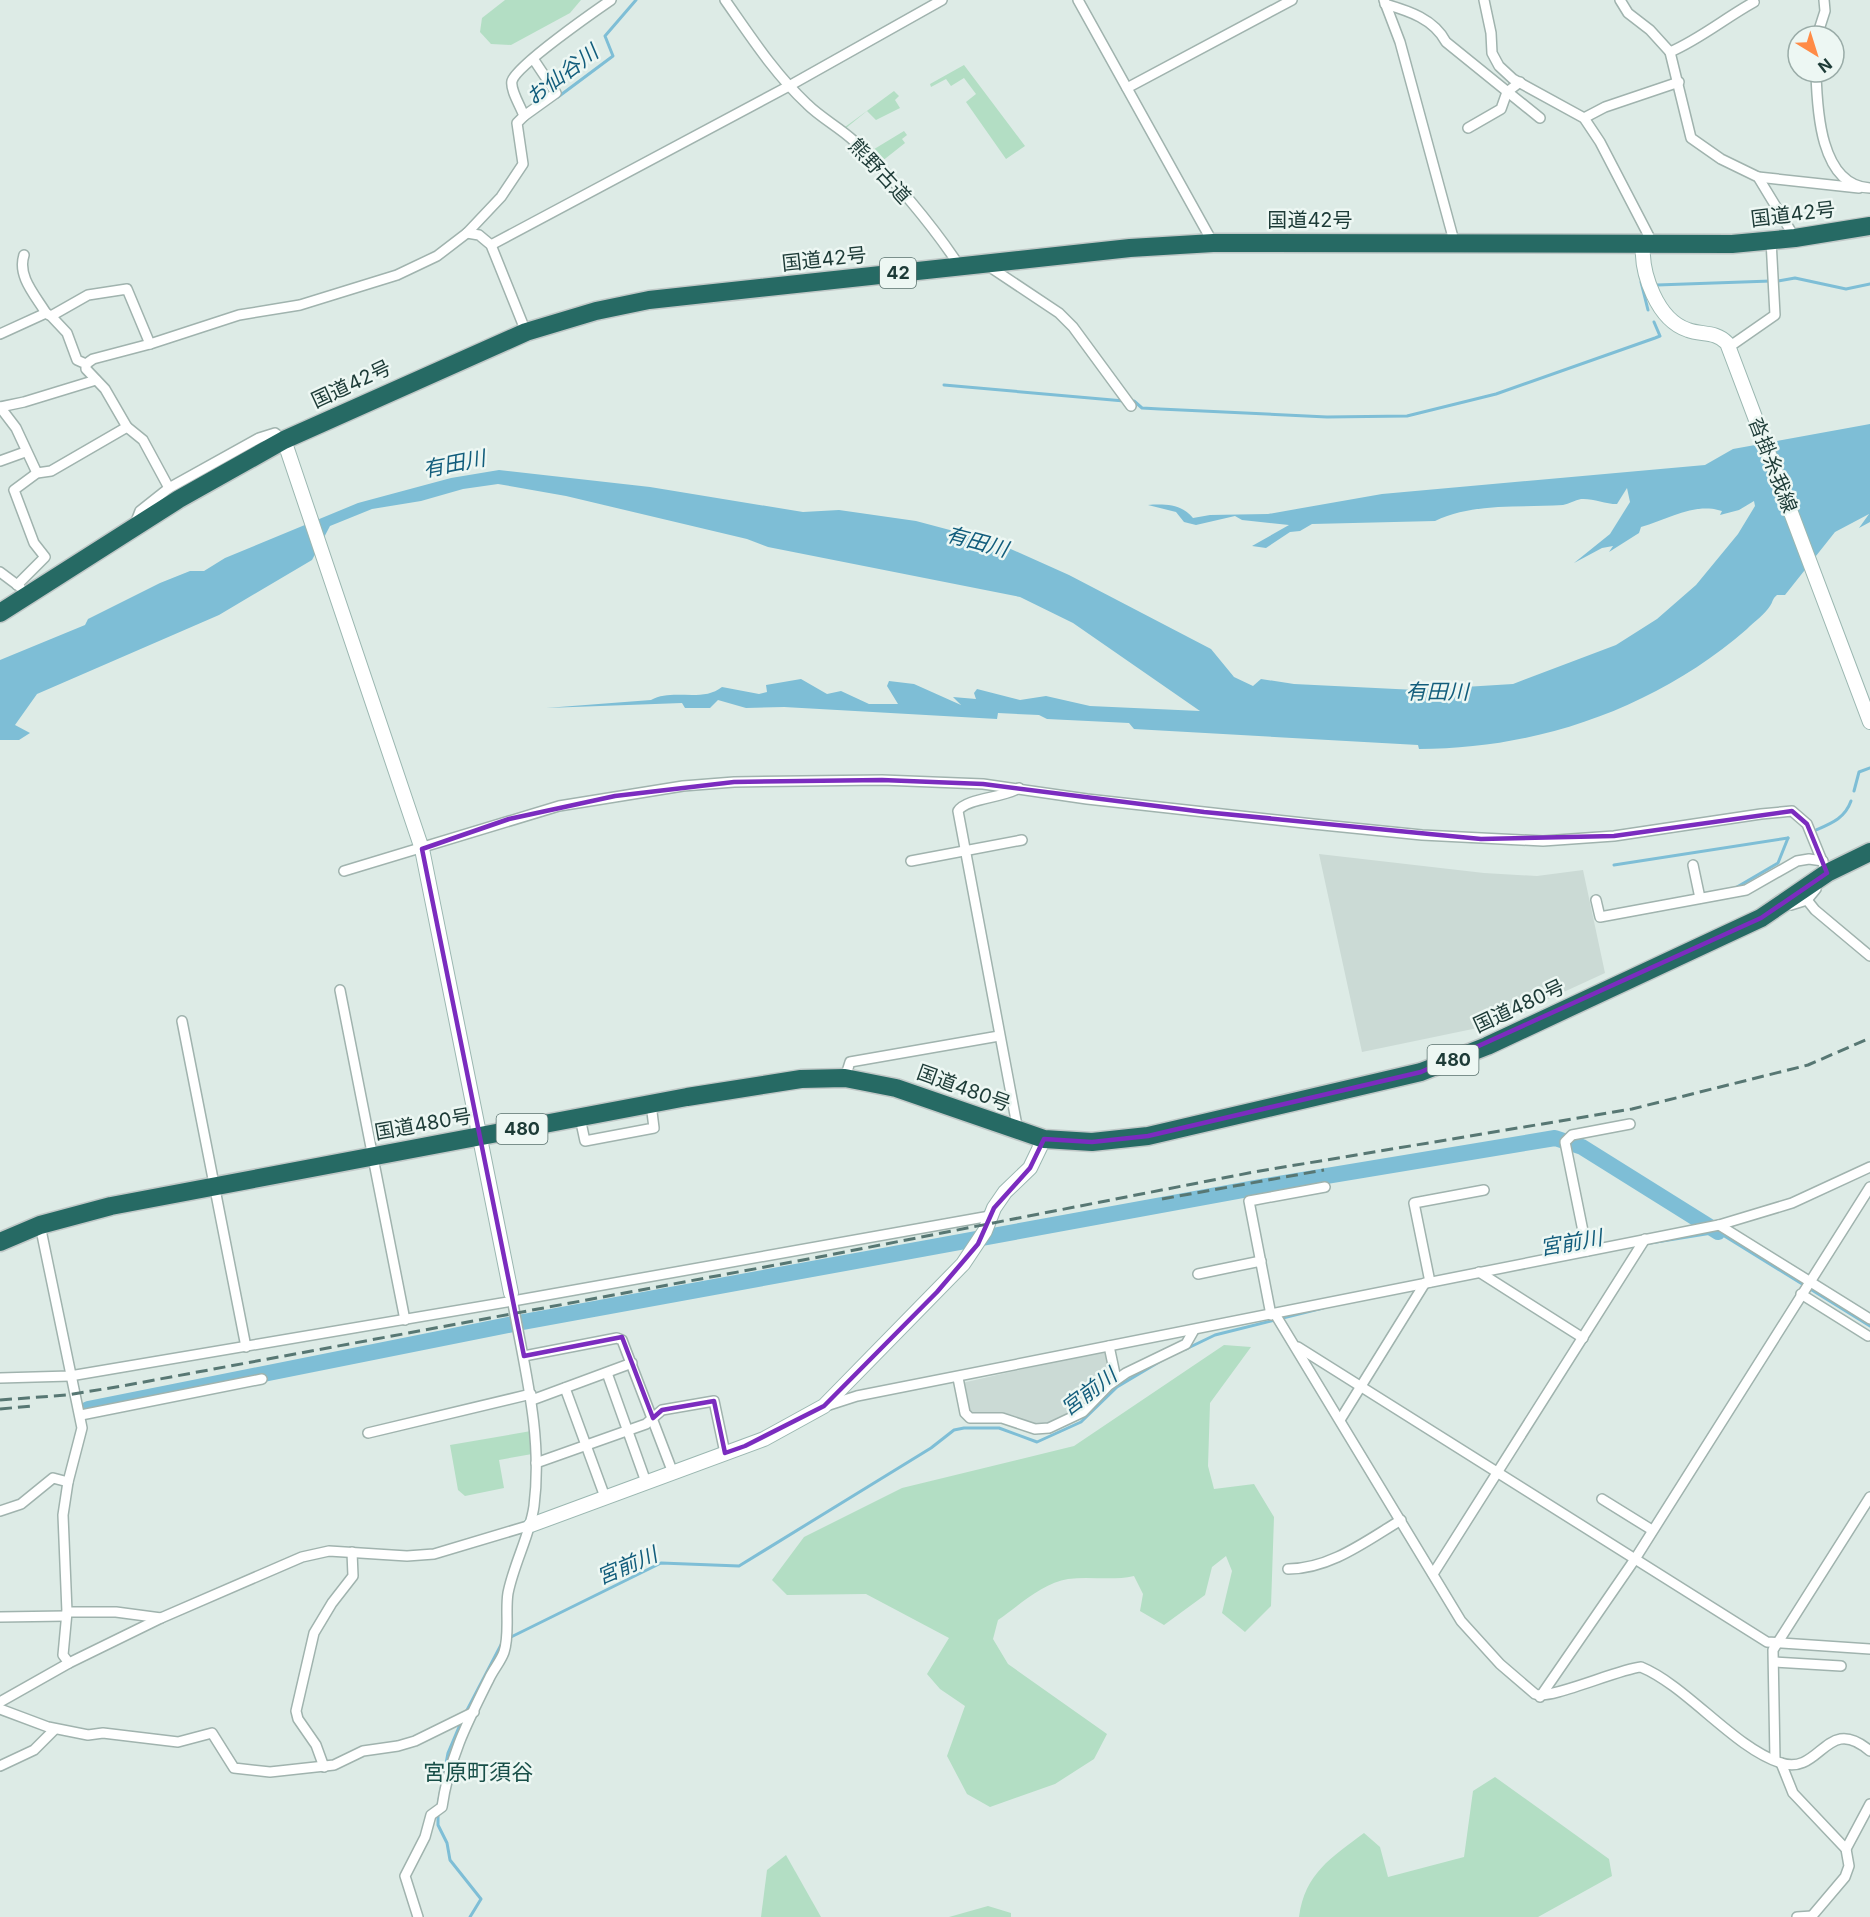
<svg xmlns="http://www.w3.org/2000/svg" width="1870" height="1917" font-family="Inter,'Noto Sans JP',sans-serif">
<rect width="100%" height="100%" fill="#ddebe6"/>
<g fill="#cbdad5">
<path d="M 1319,854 L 1484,873 L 1537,876 L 1583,870 L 1605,973 L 1492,1025 L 1362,1052 Z"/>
<path d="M 1107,1350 L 1113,1378 L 1089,1406 L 1039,1427 L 967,1413 L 962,1383 Z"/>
</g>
<g fill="#b3dec4">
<path d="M 505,0 L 581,0 L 570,13 L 511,45 L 491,44 L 480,32 L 482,18 Z"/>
<path d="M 964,65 L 1025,146 L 1006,159 L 966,102 L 976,94 L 964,78 L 951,86 L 946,79 L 931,87 L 930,84 Z"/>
<path d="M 894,91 L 899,96 L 895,100 L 900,108 L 876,120 L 867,111 L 846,128 L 845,127 Z"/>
<path d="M 904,131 L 907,135 L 902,139 L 905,143 L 881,162 L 871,151 Z"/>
<path d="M 1224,1345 L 1251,1347 L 1210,1403 L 1208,1466 L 1214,1489 L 1254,1484 L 1274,1517 L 1271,1606 L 1245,1632 L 1222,1613 L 1232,1571 L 1226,1556 L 1212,1567 L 1205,1595 L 1164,1625 L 1140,1611 L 1143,1594 L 1134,1576 C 1112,1581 1090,1576 1068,1579 C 1043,1583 1018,1606 998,1620 L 993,1639 L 1008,1664 L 1107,1734 L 1094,1759 L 1055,1784 L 990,1807 L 967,1794 L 947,1756 L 965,1706 L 940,1689 L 927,1674 L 949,1638 L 866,1594 L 787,1595 L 772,1580 L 804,1537 L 902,1488 L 1074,1446 Z"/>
<path d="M 531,1431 L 532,1454 L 499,1460 L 504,1488 L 465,1496 L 458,1490 L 450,1445 Z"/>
<path d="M 1495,1777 L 1609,1859 L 1612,1876 L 1538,1917 L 1299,1917 C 1305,1873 1331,1858 1364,1833 L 1380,1847 L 1388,1877 L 1464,1857 L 1473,1791 Z"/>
<path d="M 786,1855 L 821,1917 L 761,1917 L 767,1870 Z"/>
<path d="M 988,1906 L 1011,1913 L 1011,1917 L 949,1917 Z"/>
</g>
<path fill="#7ebed6" d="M 1870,424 L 1870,522 L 1859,528 L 1869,514 L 1835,532 L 1785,595 L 1777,595 C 1772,599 1773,602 1770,606 C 1765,614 1754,622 1747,629 C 1656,708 1538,749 1419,749 L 1418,745 L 1134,729 L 1129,723 L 1047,719 L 1039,715 L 998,713 L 997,719 L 784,707 L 746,708 L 718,700 L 710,708 L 685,708 L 682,703 L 546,708 L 651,700 C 673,688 702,703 722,687 L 759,694 L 767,692 L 766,685 L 801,679 L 827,694 L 841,691 L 869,704 L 898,704 L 887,686 L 889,681 L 914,684 L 961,705 L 953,697 L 976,699 L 974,693 L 977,689 L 1020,700 L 1046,696 L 1090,706 L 1200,711 L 1073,623 L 1020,597 L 768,547 L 747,539 L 566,496 L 498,484 L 463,489 L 421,501 L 372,509 L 330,526 L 312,560 L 219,615 L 37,694 L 15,725 L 30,733 L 19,740 L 0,740 L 0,660 L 85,625 L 88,619 L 160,583 L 190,571 L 204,571 L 225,558 L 358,503 L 451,478 L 499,470 L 650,487 L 803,512 L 839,510 L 916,521 L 995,542 L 1069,575 L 1211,649 L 1234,677 L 1253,686 L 1261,679 L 1294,684 L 1416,690 L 1513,684 L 1616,645 L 1657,619 L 1696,585 L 1738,534 L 1755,506 L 1754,501 L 1739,510 L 1720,515 L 1722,511 C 1695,502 1668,519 1641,527 L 1639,533 L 1609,552 L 1613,546 L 1602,548 L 1574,563 L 1610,534 L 1630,502 L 1627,488 L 1617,504 C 1605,504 1592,498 1581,499 C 1575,500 1569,504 1563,505 C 1520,508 1475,502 1435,521 L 1312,524 L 1300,531 L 1290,532 L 1266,548 L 1252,546 L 1289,525 L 1242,520 L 1235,516 L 1196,525 L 1184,522 L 1176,512 L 1148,505 C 1165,504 1182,504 1193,518 L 1210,515 L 1268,514 L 1382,494 L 1705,465 L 1733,449 Z"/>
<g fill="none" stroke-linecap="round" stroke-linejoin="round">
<g stroke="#7ebed6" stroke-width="3">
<path d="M 558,97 L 613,56 L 605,36 L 636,0"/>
<path d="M 1778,281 L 1795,278 L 1846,289 L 1870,284"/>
<path d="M 1643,282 L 1641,282 L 1648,310"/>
<path d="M 1657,285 L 1771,281"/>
<path d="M 944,385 L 1124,401"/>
<path d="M 1134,401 L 1142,408 L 1160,409 L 1327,417 L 1407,416 L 1496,394 L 1655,338 L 1660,336 L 1654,322"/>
<path d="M 1854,791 L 1859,772 L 1870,768"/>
<path d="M 1816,830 C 1832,823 1845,818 1851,801"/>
<path d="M 1614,865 L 1788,838"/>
<path d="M 1737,887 L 1778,863 L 1788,838"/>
<path d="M 1644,1244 L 1718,1232 L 1870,1326"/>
<path d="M 1186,1349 L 1215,1335 L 1323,1308"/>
<path d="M 509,1638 L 661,1563 L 739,1566 L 931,1448 L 954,1430 L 964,1428 L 999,1428 L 1037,1442 L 1081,1422 L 1117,1387 L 1164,1359"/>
<path d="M 465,1714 L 503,1641"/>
<path d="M 438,1805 L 448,1753 L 462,1720"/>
<path d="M 438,1812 L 438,1825 L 447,1843 L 450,1860 L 481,1899 L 470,1917"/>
</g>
<path stroke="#7ebed6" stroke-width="16" d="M 88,1409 L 523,1322 L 1260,1187 L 1555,1138 L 1582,1147 L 1718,1232"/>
<defs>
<g id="street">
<path d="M 725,0 C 751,37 774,73 807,104 C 821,118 839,127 854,141 C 889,173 934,227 960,267"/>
<path d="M 1078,0 L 1213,243"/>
<path d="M 1384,0 L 1400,42 L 1454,241"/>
<path d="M 1484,0 L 1491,33 L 1492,53 L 1499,66 L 1513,79 L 1584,118 L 1600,142 L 1653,244"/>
<path d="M 1620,0 L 1628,13 L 1650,30 L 1670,52 C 1700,39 1725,18 1754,2 L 1753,0"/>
<path d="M 1385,4 C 1409,11 1434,19 1446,42 L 1540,118"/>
<path d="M 1817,36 L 1825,11 L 1824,0"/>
<path d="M 1670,52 L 1691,138 L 1721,159 L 1758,177 L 1795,238"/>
<path d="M 1816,72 C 1817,109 1820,186 1870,188"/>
<path d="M 1127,88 L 1292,0"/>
<path d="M 524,116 L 556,93 L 534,60"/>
<path d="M 1584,118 L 1605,107 L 1679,82"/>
<path d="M 1468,128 L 1501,109 L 1507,92 L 1520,82"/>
<path d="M 1758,177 L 1859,188"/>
<path d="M 467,233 L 479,235 L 491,245 L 526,332"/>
<path d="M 491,245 L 789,86 L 942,0"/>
<path d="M 24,255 C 17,276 35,295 46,313"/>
<path d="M 987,265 L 1059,313 L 1073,327 L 1131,406"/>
<path d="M 0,334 L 46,313 L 49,315"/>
<path d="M 1729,347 L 1775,315 L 1771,240"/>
<path d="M 86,364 L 93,359 L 150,344 L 239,315 L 300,305 L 397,275 L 437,256 L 467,233 L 501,197 L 523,164 L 517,123 L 524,116 C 521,107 510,90 512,81 C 516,66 595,11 611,0"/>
<path d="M 0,407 L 24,402 L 96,380"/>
<path d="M 0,407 L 16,428 L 37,473"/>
<path d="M 127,427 L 105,389 L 86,369 L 86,364 L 77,360 L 67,333 L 51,316 L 88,295 L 127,289 L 150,344"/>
<path d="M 0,461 L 25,452"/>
<path d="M 135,524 L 140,511 L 169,488 L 259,438 L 275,433 L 284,440"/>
<path d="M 0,572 L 20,587"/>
<path d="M 17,585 L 45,557 L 34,543 L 14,490 L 37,473 L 51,471 L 127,427 L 143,440 L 169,488"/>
<path d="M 911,861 L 1022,840"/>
<path d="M 1693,865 L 1700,898"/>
<path d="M 344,871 L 559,806 L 683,786 L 734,782 L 882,780 L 983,784 L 1087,799 L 1313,824 L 1422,835 L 1543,841 L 1614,836 L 1761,814 L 1792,811 L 1807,824 L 1827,873"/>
<path d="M 1596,900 L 1600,917 L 1746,890 L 1797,861 L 1809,859 L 1823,861"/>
<path d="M 1807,900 L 1815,910 L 1870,956"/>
<path d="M 1791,905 L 1807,900 L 1816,889"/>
<path d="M 340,990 L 405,1320"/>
<path d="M 182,1021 L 246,1347"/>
<path d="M 845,1078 L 850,1062 L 999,1036"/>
<path d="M 580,1118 L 585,1141 L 654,1128 L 651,1104"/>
<path d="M 1018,1131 L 958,811 C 966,798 1004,798 1019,788"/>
<path d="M 40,1225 L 82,1428 L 68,1482 L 63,1515 L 67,1612 L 63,1655 L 69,1663"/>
<path d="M 1719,1225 L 1870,1319"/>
<path d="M 1587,1251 L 1565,1142 L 1572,1135 L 1630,1124"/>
<path d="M 1479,1272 L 1583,1338"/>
<path d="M 1198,1274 L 1261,1261"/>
<path d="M 1430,1282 L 1414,1203 L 1484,1190"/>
<path d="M 1801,1294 L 1868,1336"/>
<path d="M 1275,1314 L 1461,1621 L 1500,1664 L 1535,1694 C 1548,1701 1618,1669 1641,1667 C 1687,1686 1734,1748 1781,1763 C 1821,1776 1826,1713 1870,1751"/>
<path d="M 1271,1315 L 1249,1201 L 1325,1187"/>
<path d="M 1109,1346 L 1116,1379"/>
<path d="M 1298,1347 L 1767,1642 L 1870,1649"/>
<path d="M 524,1356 L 617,1338 L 622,1340 L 673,1473"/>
<path d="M 607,1373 L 646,1482"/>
<path d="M 0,1378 L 70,1376 L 513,1301 L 990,1216"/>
<path d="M 958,1378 L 965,1413 L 970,1418 L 1002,1418 L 1035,1429 L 1049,1428 L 1083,1412 L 1109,1385 L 1126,1373 L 1186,1344 L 1194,1330"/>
<path d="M 565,1388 L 605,1497"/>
<path d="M 532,1400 L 632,1363"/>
<path d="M 826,1406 L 857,1396 L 1719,1225 L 1792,1203 L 1870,1167"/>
<path d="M 81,1415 L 262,1379"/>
<path d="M 1340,1420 L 1425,1283"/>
<path d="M 368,1433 L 531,1394"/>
<path d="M 536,1463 L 646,1424 L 662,1410 L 714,1401 L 725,1453"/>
<path d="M 1602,1499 L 1652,1530"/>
<path d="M 0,1511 L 21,1504 L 53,1478 L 68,1482"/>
<path d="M 1288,1569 C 1330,1569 1366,1541 1401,1520"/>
<path d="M 1433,1574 L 1645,1239"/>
<path d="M 67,1612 L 116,1612 L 161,1618"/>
<path d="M 0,1617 L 66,1616"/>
<path d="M 1774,1662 L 1841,1666"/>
<path d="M 1540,1697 L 1635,1559 L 1870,1187"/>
<path d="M 0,1702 L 69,1663 L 161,1618 L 302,1557 L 329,1551 L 407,1556 L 434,1554 L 531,1525"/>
<path d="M 0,1709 L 48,1727 L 88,1735 L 103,1733 L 178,1742 L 212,1733 L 234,1768 L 270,1772 L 334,1765 L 363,1751 L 398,1746 L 415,1741 L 474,1712"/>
<path d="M 1775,1760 L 1773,1650 L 1870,1497"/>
<path d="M 1781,1763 L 1793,1793 L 1846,1849 L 1849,1866 L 1845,1877 L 1812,1916"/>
<path d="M 0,1766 L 34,1750 L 55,1729"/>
<path d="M 324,1767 L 316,1745 L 298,1719 L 296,1711 L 314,1633 L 332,1603 L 353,1576 L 352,1552"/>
<path d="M 1846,1849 L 1870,1804"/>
<path d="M 418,1917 L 405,1876 L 425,1837 L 431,1815 L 442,1807 C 449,1758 467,1723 489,1679 C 493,1670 501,1661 504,1652 C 510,1634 505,1611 508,1593 C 514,1563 530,1535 534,1506 C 543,1435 524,1367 512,1298"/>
<path d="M 1797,1917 L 1812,1916"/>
</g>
<g id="secondary">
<path d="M 1643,245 C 1641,273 1657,320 1688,330 C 1701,335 1716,331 1727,343 L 1870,722"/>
<path d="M 284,440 L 422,849 L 511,1293"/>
<path d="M 531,1525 L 764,1439 L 824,1406 L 963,1264 L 985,1231 L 994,1208 L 1005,1192 L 1030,1168 L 1044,1139"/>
</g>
<g id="highway">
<path d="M 0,613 L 179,499 L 284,440 L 526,332 L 596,311 L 649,300 L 1130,248 L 1213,243 L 1732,244 L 1795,238 L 1870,226"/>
<path d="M 0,1242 L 40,1225 L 111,1206 L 687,1097 L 801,1079 L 845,1078 L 896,1088 L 1044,1139 L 1092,1142 L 1148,1136 L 1421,1072 L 1487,1046 L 1761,918 L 1827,873 L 1870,852"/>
</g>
</defs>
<use href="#street" stroke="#a0b3ae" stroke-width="12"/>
<use href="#secondary" stroke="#9bb7b1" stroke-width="16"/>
<use href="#highway" stroke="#c0c8c7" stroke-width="21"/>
<use href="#street" stroke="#fff" stroke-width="9"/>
<use href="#secondary" stroke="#fff" stroke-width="14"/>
<use href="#highway" stroke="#266a64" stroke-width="18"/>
<g stroke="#577773" stroke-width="3" stroke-dasharray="12 6" stroke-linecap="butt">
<path d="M 1162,1199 L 1324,1170"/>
<path d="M 0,1400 L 67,1395 L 122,1386 L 819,1257 L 1254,1172 L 1632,1109 L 1808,1065 L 1870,1038"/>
<path d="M 0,1409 L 32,1406"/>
</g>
</g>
<path fill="none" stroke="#7b2cbf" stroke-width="4.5" stroke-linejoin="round" d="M 882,780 L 983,784 L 1204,812 L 1481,839 L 1614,836 L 1792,811 L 1807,824 L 1827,873 L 1761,918 L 1421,1072 L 1148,1136 L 1092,1142 L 1044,1139 L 1030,1168 L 994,1208 L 978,1244 L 937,1292 L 824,1406 L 745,1446 L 725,1453 L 714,1401 L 662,1410 L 653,1418 L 622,1337 L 524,1356 L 422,849 L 509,819 L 615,796 L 734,782 Z"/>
<g text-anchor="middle" stroke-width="5" stroke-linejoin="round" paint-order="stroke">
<g fill="#edf7f3" stroke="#5b736f" stroke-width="1.5">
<rect x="880" y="258" width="36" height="30" rx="4.5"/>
<rect x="1427.5" y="1045" width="51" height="30" rx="4.5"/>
<rect x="496.5" y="1114" width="51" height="30" rx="4.5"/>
</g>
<g font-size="18" font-weight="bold" fill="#1d3b37">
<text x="898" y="279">42</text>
<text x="1453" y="1066">480</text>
<text x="522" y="1135">480</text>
</g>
<g font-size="20" fill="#1d3b37" stroke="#edf7f3">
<text transform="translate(880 171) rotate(47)" y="7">熊野古道</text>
<text transform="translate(1793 214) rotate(-7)" y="7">国道42号</text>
<text x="1310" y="227">国道42号</text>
<text transform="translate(824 259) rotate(-6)" y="7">国道42号</text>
<text transform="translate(351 384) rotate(-25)" y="7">国道42号</text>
<text transform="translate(1773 465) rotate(69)" y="7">沓掛糸我線</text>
<text transform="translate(1519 1006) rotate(-25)" y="7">国道480号</text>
<text transform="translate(964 1088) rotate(20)" y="7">国道480号</text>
<text transform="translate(423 1124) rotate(-10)" y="7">国道480号</text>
</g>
<g font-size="21" font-style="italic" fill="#125d7c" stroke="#edf7f3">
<text transform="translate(562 75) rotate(-37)" y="7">お仙谷川</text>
<text transform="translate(454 464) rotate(-11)" y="7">有田川</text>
<text transform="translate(977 542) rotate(15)" y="7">有田川</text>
<text x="1437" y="699">有田川</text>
<text transform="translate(1571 1243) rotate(-10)" y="7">宮前川</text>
<text transform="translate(1089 1392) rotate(-37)" y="7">宮前川</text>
<text transform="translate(627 1566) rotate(-23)" y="7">宮前川</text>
</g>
<g font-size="22" fill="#184f48" stroke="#edf7f3">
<text x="478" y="1780">宮原町須谷</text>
</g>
</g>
<g transform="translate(1816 54) rotate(142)"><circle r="28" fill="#edf7f3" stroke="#9aaca8" stroke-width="1.5"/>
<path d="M0-4.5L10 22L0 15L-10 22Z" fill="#ff8b46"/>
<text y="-9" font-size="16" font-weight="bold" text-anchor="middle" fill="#1d3b37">N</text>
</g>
</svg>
